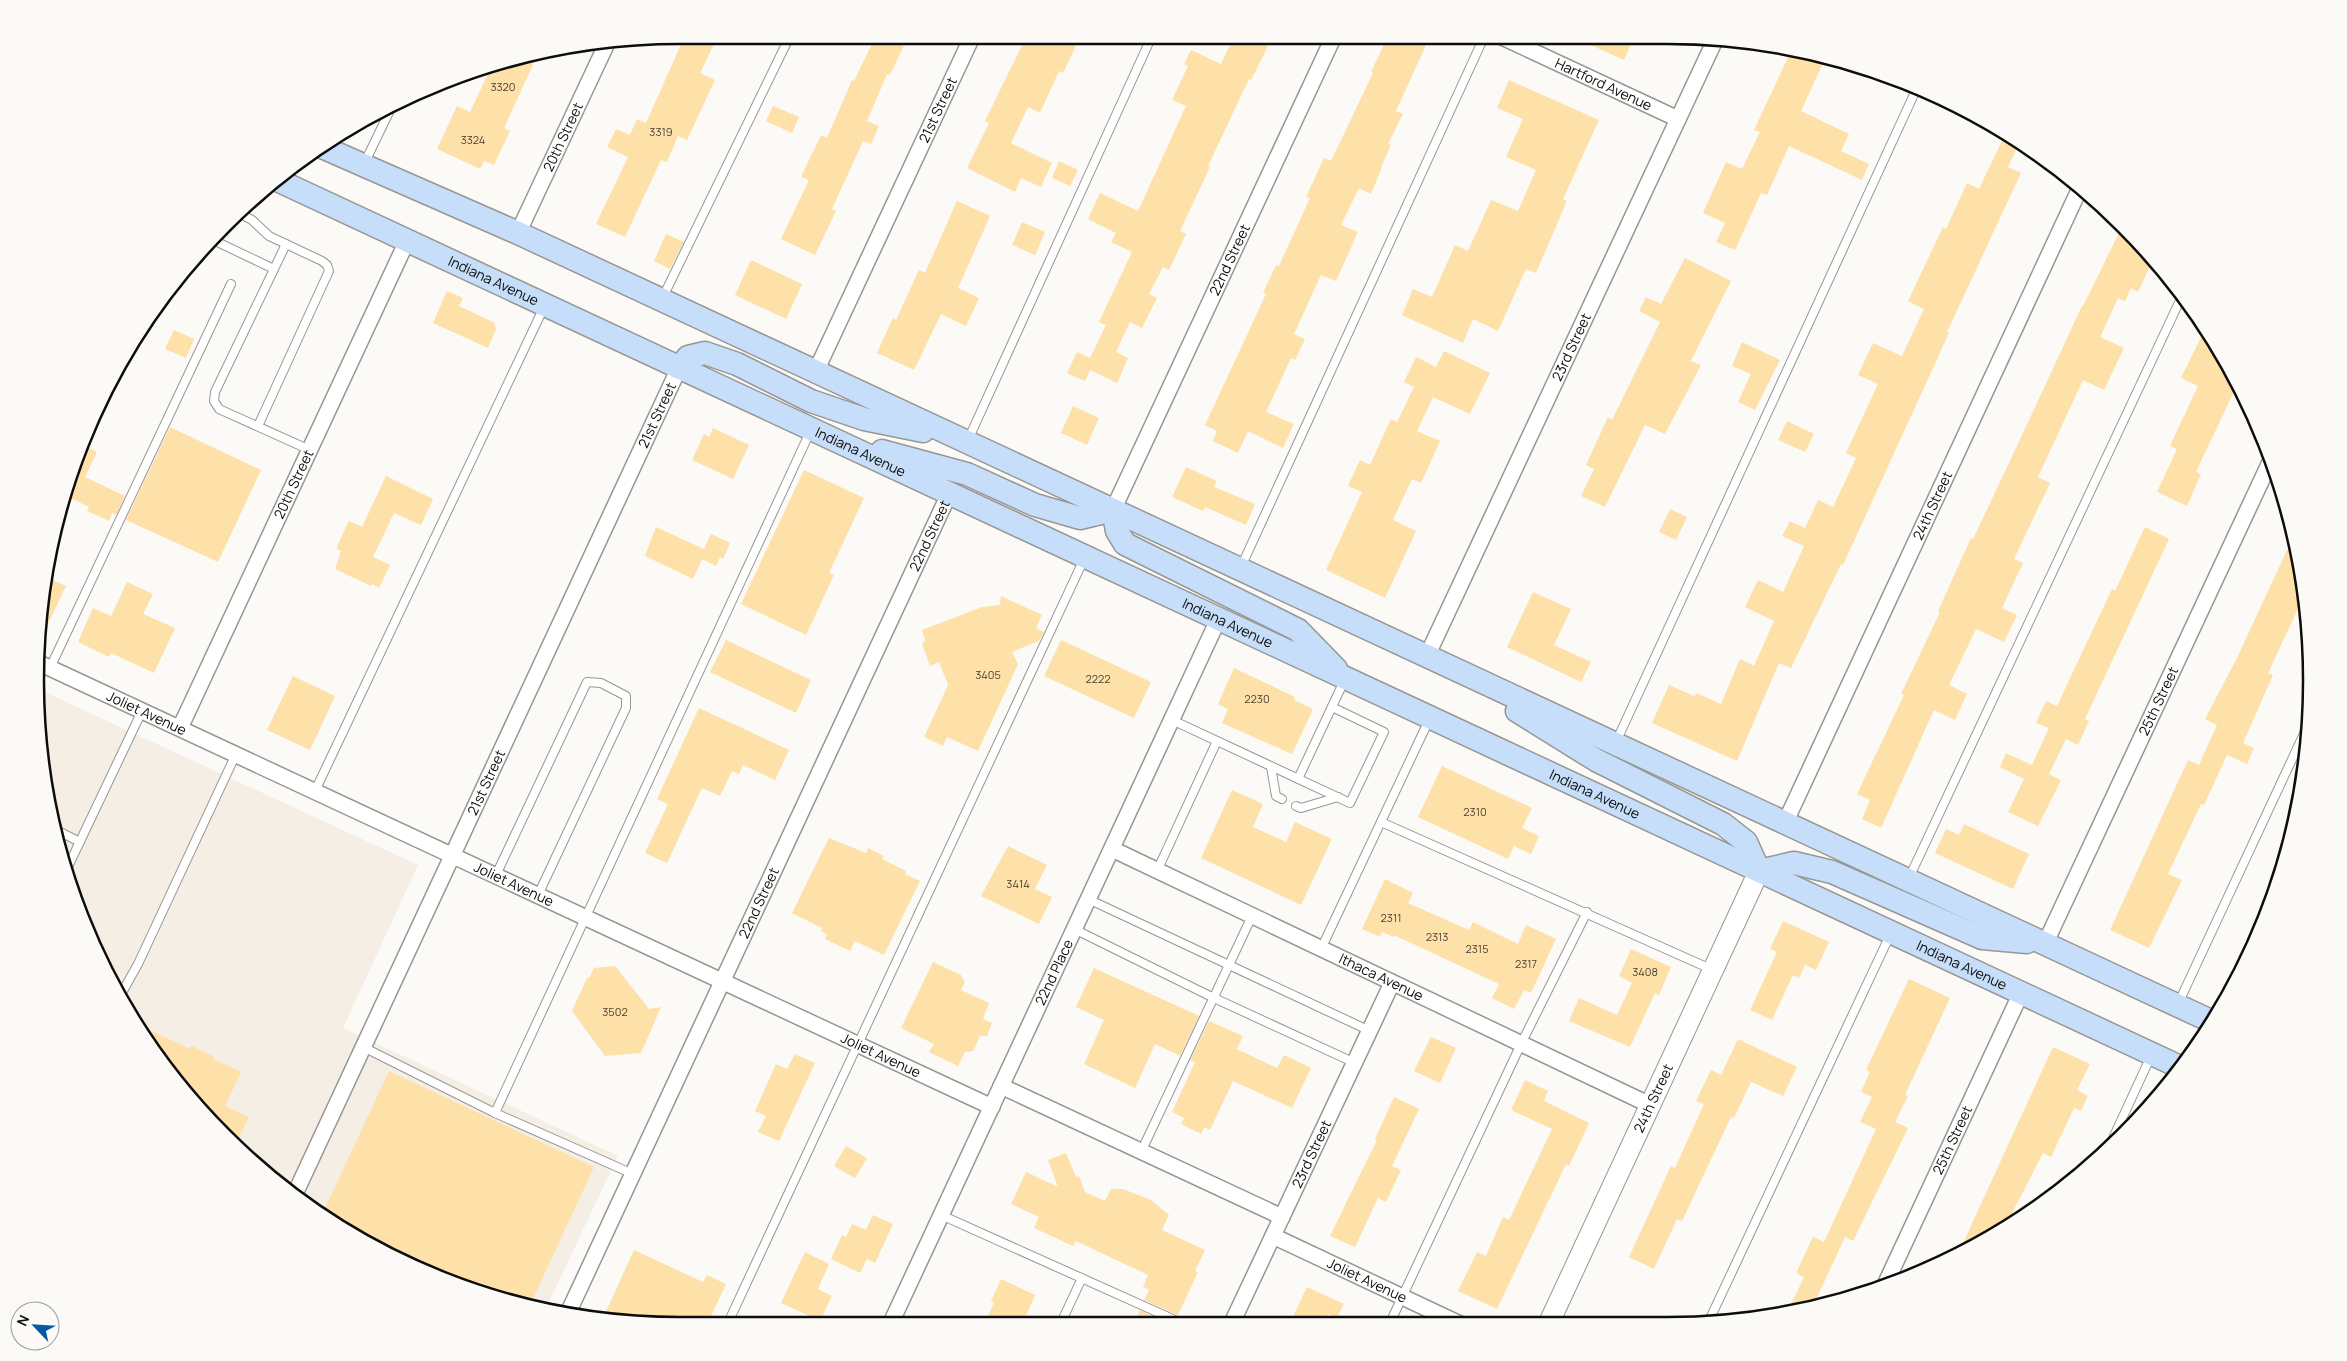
<svg xmlns="http://www.w3.org/2000/svg" width="2347" height="1361" font-family="Manrope,sans-serif">
<rect width="100%" height="100%" fill="#fbfaf7"/>
<path fill="#f4eee4" d="M 36,688 L 418,865 L 343,1028 L 618,1156 L 547,1306 L 473,1292 L 322,1217 L 255,1166 L 169,1074 L 121,1003 L 69,888 L 47,806 Z"/>
<g fill="#fee0a9">
<path d="M 1420,37 L 1428,41 L 1396,111 L 1403,114 L 1388,144 L 1391,145 L 1381,167 L 1382,167 L 1371,194 L 1359,188 L 1341,225 L 1358,232 L 1336,281 L 1321,275 L 1294,334 L 1305,339 L 1295,360 L 1291,358 L 1266,412 L 1294,424 L 1283,448 L 1248,431 L 1238,453 L 1213,441 L 1217,431 L 1205,425 L 1266,294 L 1263,293 L 1276,265 L 1279,266 L 1310,198 L 1306,197 L 1324,158 L 1331,161 L 1373,73 L 1371,72 L 1387,38 Z"/>
<path d="M 1573,37 L 1634,37 L 1624,60 Z"/>
<path d="M 1233,38 L 1251,38 L 1268,46 L 1251,80 L 1249,79 L 1208,166 L 1210,167 L 1180,231 L 1186,234 L 1169,270 L 1163,267 L 1149,294 L 1157,298 L 1142,328 L 1130,322 L 1116,352 L 1128,358 L 1117,383 L 1090,370 L 1085,381 L 1067,373 L 1077,352 L 1090,358 L 1106,325 L 1099,322 L 1132,252 L 1111,242 L 1116,233 L 1088,219 L 1100,193 L 1138,211 L 1186,106 L 1172,100 L 1188,66 L 1184,64 L 1191,50 L 1221,64 Z"/>
<path d="M 907,39 L 890,75 L 887,74 L 867,121 L 879,126 L 871,144 L 863,141 L 832,209 L 836,211 L 815,255 L 781,239 L 809,180 L 801,177 L 821,135 L 827,138 L 852,80 L 854,81 L 874,40 Z"/>
<path d="M 1025,39 L 1079,39 L 1063,73 L 1059,71 L 1040,113 L 1028,107 L 1011,143 L 1052,163 L 1041,187 L 1021,178 L 1015,192 L 967,168 L 989,123 L 985,121 Z"/>
<path d="M 683,40 L 716,40 L 700,73 L 715,80 L 687,140 L 678,136 L 667,162 L 661,160 L 625,237 L 596,224 L 628,157 L 607,147 L 616,129 L 630,135 L 637,119 L 646,123 Z"/>
<path d="M 1790,53 L 1825,59 L 1801,111 L 1849,134 L 1841,151 L 1869,164 L 1862,180 L 1789,146 L 1767,195 L 1761,193 L 1735,250 L 1716,242 L 1725,223 L 1703,213 L 1726,162 L 1742,169 L 1760,132 L 1754,130 Z"/>
<path d="M 538,54 L 504,128 L 510,131 L 494,165 L 484,161 L 480,169 L 437,149 L 457,106 L 470,112 L 492,65 Z"/>
<path d="M 1509,80 L 1599,120 L 1563,199 L 1567,201 L 1536,273 L 1526,269 L 1498,331 L 1473,319 L 1463,343 L 1402,315 L 1413,289 L 1432,297 L 1455,245 L 1468,251 L 1491,200 L 1518,211 L 1536,170 L 1506,157 L 1523,119 L 1497,108 Z"/>
<path d="M 773,106 L 799,117 L 792,133 L 766,121 Z"/>
<path d="M 2005,134 L 2020,141 L 2008,167 L 2021,173 L 1947,332 L 1949,333 L 1843,565 L 1841,564 L 1791,668 L 1779,663 L 1737,761 L 1652,723 L 1669,685 L 1694,696 L 1696,693 L 1721,704 L 1740,659 L 1754,666 L 1774,621 L 1745,607 L 1758,580 L 1783,592 L 1804,546 L 1782,536 L 1790,521 L 1805,528 L 1818,500 L 1833,507 L 1856,458 L 1846,453 L 1878,384 L 1858,375 L 1873,343 L 1902,356 L 1924,309 L 1908,301 L 1943,227 L 1946,229 L 1967,183 L 1979,189 Z"/>
<path d="M 1059,161 L 1078,170 L 1070,186 L 1052,178 Z"/>
<path d="M 957,201 L 990,216 L 958,288 L 979,298 L 966,326 L 941,314 L 914,370 L 877,353 L 893,318 L 896,320 L 919,270 L 925,273 Z"/>
<path d="M 1022,222 L 1045,232 L 1035,255 L 1012,245 Z"/>
<path d="M 2123,225 L 2153,260 L 2138,292 L 2131,288 L 2125,301 L 2118,298 L 2100,337 L 2124,348 L 2104,390 L 2083,380 L 2038,477 L 2050,483 L 2014,559 L 2023,563 L 2002,608 L 2017,615 L 2004,642 L 1976,629 L 1949,685 L 1967,694 L 1955,720 L 1934,710 L 1881,828 L 1862,819 L 1870,800 L 1857,794 L 1904,695 L 1901,694 L 1940,612 L 1938,611 L 1971,538 L 1973,539 L 2009,463 L 2082,306 L 2083,306 Z"/>
<path d="M 666,234 L 684,242 L 670,269 L 654,261 Z"/>
<path d="M 1685,258 L 1731,281 L 1691,361 L 1701,365 L 1665,434 L 1645,425 L 1605,507 L 1581,496 L 1594,469 L 1586,465 L 1608,417 L 1612,420 L 1660,322 L 1639,311 L 1646,297 L 1661,304 Z"/>
<path d="M 751,260 L 802,284 L 786,319 L 735,295 Z"/>
<path d="M 447,291 L 463,298 L 459,306 L 495,323 L 494,326 L 497,327 L 488,348 L 433,323 Z"/>
<path d="M 2206,327 L 2237,385 L 2196,472 L 2201,474 L 2187,506 L 2157,492 L 2177,449 L 2170,446 L 2198,386 L 2181,378 Z"/>
<path d="M 174,330 L 194,339 L 186,358 L 165,349 Z"/>
<path d="M 1742,342 L 1780,360 L 1755,410 L 1738,402 L 1751,374 L 1732,366 Z"/>
<path d="M 1444,351 L 1490,373 L 1470,414 L 1433,397 L 1417,431 L 1440,441 L 1421,483 L 1412,479 L 1393,520 L 1416,531 L 1385,598 L 1326,570 L 1362,492 L 1348,486 L 1360,460 L 1370,465 L 1391,419 L 1397,422 L 1414,387 L 1404,382 L 1416,357 L 1436,367 Z"/>
<path d="M 1073,406 L 1099,418 L 1087,445 L 1061,433 Z"/>
<path d="M 1787,421 L 1814,434 L 1805,452 L 1778,440 Z"/>
<path d="M 170,427 L 261,470 L 218,562 L 126,520 Z"/>
<path d="M 713,428 L 749,445 L 733,479 L 692,460 L 704,434 L 709,437 Z"/>
<path d="M 83,445 L 97,452 L 85,477 L 125,496 L 116,515 L 112,513 L 109,521 L 87,511 L 89,507 L 64,495 Z"/>
<path d="M 1186,467 L 1217,481 L 1214,487 L 1255,504 L 1246,525 L 1205,507 L 1203,511 L 1172,497 Z"/>
<path d="M 804,470 L 864,498 L 829,573 L 834,575 L 806,635 L 741,604 Z"/>
<path d="M 386,476 L 433,499 L 421,525 L 394,513 L 373,557 L 390,565 L 379,588 L 372,584 L 371,586 L 335,569 L 341,551 L 337,549 L 338,544 L 349,521 L 362,527 Z"/>
<path d="M 1670,509 L 1687,517 L 1676,540 L 1659,532 Z"/>
<path d="M 656,527 L 704,549 L 711,534 L 730,543 L 723,559 L 720,557 L 716,566 L 702,559 L 693,579 L 645,556 Z"/>
<path d="M 2145,527 L 2169,539 L 2085,719 L 2089,721 L 2078,745 L 2066,739 L 2049,774 L 2061,780 L 2038,826 L 2008,812 L 2024,779 L 2000,767 L 2006,753 L 2032,765 L 2049,728 L 2036,723 L 2046,701 L 2057,706 L 2112,589 L 2115,591 Z"/>
<path d="M 2294,535 L 2300,554 L 2304,596 L 2268,673 L 2273,675 L 2243,743 L 2254,748 L 2247,764 L 2227,755 L 2204,805 L 2201,804 L 2168,874 L 2182,880 L 2149,948 L 2110,930 L 2188,760 L 2199,765 L 2217,725 L 2205,719 L 2237,658 Z"/>
<path d="M 48,578 L 66,586 L 45,630 L 42,629 Z"/>
<path d="M 127,582 L 153,594 L 143,614 L 175,628 L 154,673 L 111,653 L 109,657 L 78,642 L 93,608 L 111,616 Z"/>
<path d="M 1533,592 L 1571,609 L 1554,645 L 1591,662 L 1581,682 L 1507,647 Z"/>
<path d="M 1001,596 L 1042,615 L 1036,628 L 1044,632 L 1039,641 L 1012,652 L 1018,664 L 978,751 L 947,737 L 943,746 L 924,737 L 948,685 L 939,662 L 930,666 L 922,644 L 925,640 L 922,630 L 982,607 L 1000,605 Z"/>
<path d="M 726,640 L 811,680 L 796,713 L 710,672 Z"/>
<path d="M 1061,640 L 1151,682 L 1134,718 L 1044,676 Z"/>
<path d="M 1234,668 L 1295,697 L 1294,700 L 1313,709 L 1292,754 L 1222,723 L 1228,709 L 1218,704 Z"/>
<path d="M 293,676 L 335,696 L 310,750 L 267,730 Z"/>
<path d="M 699,708 L 789,750 L 775,780 L 743,765 L 739,774 L 732,771 L 720,796 L 702,788 L 667,863 L 645,853 L 668,804 L 657,799 Z"/>
<path d="M 1442,766 L 1532,808 L 1522,828 L 1539,836 L 1531,854 L 1514,846 L 1508,859 L 1418,817 Z"/>
<path d="M 1232,790 L 1263,804 L 1253,827 L 1286,842 L 1295,822 L 1332,839 L 1301,905 L 1201,858 Z"/>
<path d="M 1964,824 L 2029,854 L 2013,889 L 1935,853 L 1946,829 L 1959,835 Z"/>
<path d="M 829,838 L 866,853 L 868,848 L 884,856 L 882,859 L 906,871 L 905,874 L 920,881 L 884,955 L 855,941 L 850,951 L 825,939 L 827,934 L 821,931 L 822,928 L 792,913 Z"/>
<path d="M 1008,846 L 1047,865 L 1035,889 L 1052,897 L 1039,924 L 981,896 Z"/>
<path d="M 1385,879 L 1413,893 L 1408,903 L 1469,930 L 1473,922 L 1518,944 L 1526,925 L 1556,939 L 1531,993 L 1524,990 L 1514,1009 L 1492,998 L 1499,984 L 1394,935 L 1394,937 L 1382,932 L 1380,937 L 1362,929 Z"/>
<path d="M 1783,921 L 1829,942 L 1816,970 L 1805,965 L 1799,978 L 1793,975 L 1772,1020 L 1750,1010 L 1777,952 L 1770,949 Z"/>
<path d="M 1631,949 L 1671,967 L 1659,995 L 1655,993 L 1630,1047 L 1569,1021 L 1579,998 L 1617,1015 L 1632,983 L 1619,976 Z"/>
<path d="M 933,962 L 961,975 L 965,982 L 961,990 L 989,1003 L 983,1019 L 992,1023 L 987,1036 L 980,1036 L 973,1051 L 965,1052 L 958,1066 L 929,1052 L 934,1044 L 901,1028 Z"/>
<path d="M 615,966 L 649,1009 L 661,1007 L 641,1053 L 605,1056 L 572,1011 L 587,978 L 589,978 L 594,968 Z"/>
<path d="M 1094,968 L 1199,1016 L 1180,1056 L 1155,1044 L 1135,1088 L 1084,1064 L 1104,1020 L 1076,1007 Z"/>
<path d="M 1909,979 L 1950,998 L 1905,1095 L 1908,1096 L 1895,1122 L 1908,1128 L 1853,1241 L 1845,1237 L 1814,1304 L 1789,1309 L 1804,1277 L 1796,1273 L 1813,1237 L 1824,1242 L 1876,1129 L 1860,1122 L 1872,1097 L 1861,1092 L 1870,1072 L 1866,1070 Z"/>
<path d="M 1209,1021 L 1243,1036 L 1237,1049 L 1277,1068 L 1284,1055 L 1311,1068 L 1292,1108 L 1233,1081 L 1210,1130 L 1204,1127 L 1201,1134 L 1181,1124 L 1184,1118 L 1172,1112 L 1195,1062 L 1190,1060 Z"/>
<path d="M 135,1023 L 190,1049 L 192,1046 L 214,1057 L 213,1059 L 241,1072 L 225,1106 L 249,1117 L 235,1145 L 169,1074 Z"/>
<path d="M 1431,1037 L 1456,1048 L 1440,1083 L 1414,1071 Z"/>
<path d="M 1738,1039 L 1797,1067 L 1783,1096 L 1751,1082 L 1734,1118 L 1731,1117 L 1682,1221 L 1677,1219 L 1654,1269 L 1629,1257 L 1671,1166 L 1675,1168 L 1704,1104 L 1696,1101 L 1711,1070 L 1721,1075 Z"/>
<path d="M 2053,1047 L 2090,1064 L 2077,1090 L 2088,1096 L 2081,1111 L 2074,1108 L 2051,1157 L 2043,1153 L 2005,1227 L 1990,1239 L 1958,1254 Z"/>
<path d="M 795,1054 L 815,1063 L 779,1141 L 758,1132 L 766,1116 L 755,1111 L 776,1064 L 787,1069 Z"/>
<path d="M 389,1071 L 594,1167 L 531,1303 L 473,1292 L 321,1217 Z"/>
<path d="M 1525,1080 L 1548,1091 L 1544,1101 L 1589,1123 L 1569,1166 L 1566,1164 L 1497,1309 L 1458,1291 L 1477,1252 L 1486,1256 L 1503,1217 L 1509,1220 L 1552,1129 L 1511,1110 Z"/>
<path d="M 1394,1097 L 1419,1109 L 1392,1166 L 1401,1170 L 1386,1202 L 1378,1198 L 1355,1247 L 1330,1236 L 1377,1140 L 1375,1139 Z"/>
<path d="M 846,1146 L 867,1158 L 855,1178 L 834,1166 Z"/>
<path d="M 1066,1153 L 1076,1177 L 1079,1176 L 1085,1192 L 1105,1201 L 1111,1189 L 1123,1189 L 1151,1200 L 1169,1215 L 1162,1230 L 1205,1250 L 1195,1271 L 1198,1272 L 1178,1315 L 1144,1300 L 1149,1290 L 1143,1287 L 1148,1275 L 1076,1241 L 1073,1246 L 1034,1228 L 1039,1217 L 1011,1204 L 1026,1172 L 1058,1187 L 1048,1160 Z"/>
<path d="M 873,1215 L 893,1224 L 875,1263 L 867,1259 L 860,1273 L 831,1259 L 842,1235 L 846,1237 L 852,1224 L 866,1230 Z"/>
<path d="M 634,1250 L 703,1282 L 707,1275 L 726,1284 L 707,1325 L 638,1325 L 603,1318 Z"/>
<path d="M 805,1252 L 829,1264 L 818,1289 L 832,1296 L 820,1321 L 781,1303 Z"/>
<path d="M 1001,1279 L 1035,1295 L 1022,1325 L 984,1325 L 994,1303 L 991,1301 Z"/>
<path d="M 1307,1287 L 1344,1304 L 1337,1318 L 1328,1314 L 1324,1325 L 1289,1325 Z"/>
<path d="M 1140,1310 L 1171,1325 L 1133,1325 Z"/>
</g>
<g fill="none" stroke-linecap="round" stroke-linejoin="round">
<defs>
<g id="service">
<path d="M 364,164 L 394,102"/>
<path d="M 237,212 L 252,220 L 269,236 L 322,261 L 327,265 L 329,271 L 258,426"/>
<path d="M 211,239 L 274,269"/>
<path d="M 286,244 L 215,392 L 214,401 L 219,409 L 310,450"/>
<path d="M 662,299 L 788,40"/>
<path d="M 968,440 L 1151,38"/>
<path d="M 1241,567 L 1484,37"/>
<path d="M 50,668 L 231,284"/>
<path d="M 1172,720 L 1350,803 L 1384,732 L 1332,707"/>
<path d="M 1616,742 L 1916,90"/>
<path d="M 1271,767 L 1276,796 L 1282,799"/>
<path d="M 1298,779 L 1345,679"/>
<path d="M 315,791 L 544,307"/>
<path d="M 1296,806 L 1301,808 L 1338,797"/>
<path d="M 1381,822 L 1713,970"/>
<path d="M 54,829 L 80,842"/>
<path d="M 1157,871 L 1217,741"/>
<path d="M 65,873 L 142,711"/>
<path d="M 496,875 L 587,682 L 601,683 L 626,696 L 626,708 L 538,895"/>
<path d="M 1909,878 L 2182,296"/>
<path d="M 1088,899 L 1370,1031"/>
<path d="M 1074,929 L 1214,998 L 1355,1063"/>
<path d="M 1321,949 L 1429,720"/>
<path d="M 119,998 L 138,964 L 236,754"/>
<path d="M 2178,1004 L 2308,725"/>
<path d="M 363,1047 L 495,1113 L 633,1174"/>
<path d="M 495,1113 L 810,432"/>
<path d="M 2108,1149 L 2151,1056"/>
<path d="M 1141,1152 L 1252,916"/>
<path d="M 941,1215 L 1186,1325"/>
<path d="M 727,1325 L 1084,559"/>
<path d="M 1060,1325 L 1082,1278"/>
<path d="M 1389,1325 L 1521,1044 L 1587,912"/>
<path d="M 1707,1325 L 1890,935"/>
</g>
<g id="minor">
<path id="s1" d="M 1502,37 L 1678,119"/>
<path id="s2" d="M 518,233 L 608,41"/>
<path id="s3" d="M 816,371 L 971,39"/>
<path id="s4" d="M 1113,510 L 1333,38"/>
<path id="s5" d="M 1427,656 L 1716,38"/>
<path id="s6" d="M 37,662 L 992,1107"/>
<path id="s7" d="M 180,728 L 407,241"/>
<path id="s8" d="M 1785,823 L 2080,188"/>
<path id="s9" d="M 1112,849 L 1650,1105"/>
<path id="s10" d="M 2045,944 L 2271,460"/>
<path d="M 1001,1086 L 1282,1217"/>
<path id="s11" d="M 294,1196 L 679,368"/>
<path id="s12" d="M 1273,1236 L 1462,1325"/>
<path id="s13" d="M 1884,1287 L 2021,993"/>
<path id="s14" d="M 569,1311 L 949,494"/>
<path id="s15" d="M 890,1325 L 1218,620"/>
<path id="s16" d="M 1231,1325 L 1392,983"/>
</g>
<g id="tertiary">
<path id="s17" d="M 1548,1325 L 1759,871"/>
</g>
<g id="secondary">
<path d="M 322,147 L 518,233 L 2213,1022"/>
<path id="s18" d="M 275,179 L 2180,1067"/>
<path d="M 679,368 L 688,357 L 705,353 L 737,364 L 811,401 L 864,419 L 923,431"/>
<path d="M 882,451 L 967,474 L 1035,505 L 1080,518 L 1113,510"/>
<path d="M 1113,510 L 1117,531 L 1125,544 L 1298,630 L 1336,669"/>
<path d="M 1517,711 L 1596,760 L 1723,824 L 1746,842 L 1759,871 L 1794,863 L 1832,872 L 1982,938 L 2027,942"/>
</g>
</defs>
<use href="#service" stroke="#979693" stroke-width="10"/>
<use href="#minor" stroke="#979693" stroke-width="18"/>
<use href="#tertiary" stroke="#979693" stroke-width="22"/>
<use href="#secondary" stroke="#979693" stroke-width="25"/>
<use href="#service" stroke="#fff" stroke-width="8"/>
<use href="#minor" stroke="#fff" stroke-width="15"/>
<use href="#tertiary" stroke="#fff" stroke-width="20"/>
<use href="#secondary" stroke="#c6def9" stroke-width="22"/>
</g>
<g text-anchor="middle" stroke-width="5" stroke-linejoin="round" paint-order="stroke">
<g font-size="11" fill="#4a4233">
<text x="503" y="91">3320</text>
<text x="661" y="136">3319</text>
<text x="473" y="144">3324</text>
<text x="988" y="679">3405</text>
<text x="1098" y="683">2222</text>
<text x="1257" y="703">2230</text>
<text x="1475" y="816">2310</text>
<text x="1018" y="888">3414</text>
<text x="1391" y="922">2311</text>
<text x="1437" y="941">2313</text>
<text x="1477" y="953">2315</text>
<text x="1526" y="968">2317</text>
<text x="1645" y="976">3408</text>
<text x="615" y="1016">3502</text>
</g>
<g font-size="14" fill="#0e0d0c" stroke="#fbfaf7">
<text dy="5" stroke="none"><textPath href="#s1" startOffset="112">Hartford Avenue</textPath></text>
<text dy="5" stroke="none"><textPath href="#s3" startOffset="288">21st Street</textPath></text>
<text dy="5" stroke="none"><textPath href="#s2" startOffset="106">20th Street</textPath></text>
<text dy="5" stroke="none"><textPath href="#s4" startOffset="276">22nd Street</textPath></text>
<text dy="5" stroke="none"><textPath href="#s18" startOffset="241">Indiana Avenue</textPath></text>
<text dy="5" stroke="none"><textPath href="#s5" startOffset="341">23rd Street</textPath></text>
<text dy="5" stroke="none"><textPath href="#s11" startOffset="861">21st Street</textPath></text>
<text dy="5" stroke="none"><textPath href="#s18" startOffset="646">Indiana Avenue</textPath></text>
<text dy="5" stroke="none"><textPath href="#s7" startOffset="269">20th Street</textPath></text>
<text dy="5" stroke="none"><textPath href="#s8" startOffset="350">24th Street</textPath></text>
<text dy="5" stroke="none"><textPath href="#s14" startOffset="855">22nd Street</textPath></text>
<text dy="5" stroke="none"><textPath href="#s18" startOffset="1051">Indiana Avenue</textPath></text>
<text dy="5" stroke="none"><textPath href="#s10" startOffset="268">25th Street</textPath></text>
<text dy="5" stroke="none"><textPath href="#s6" startOffset="121">Joliet Avenue</textPath></text>
<text dy="5" stroke="none"><textPath href="#s11" startOffset="456">21st Street</textPath></text>
<text dy="5" stroke="none"><textPath href="#s18" startOffset="1456">Indiana Avenue</textPath></text>
<text dy="5" stroke="none"><textPath href="#s6" startOffset="526">Joliet Avenue</textPath></text>
<text dy="5" stroke="none"><textPath href="#s14" startOffset="450">22nd Street</textPath></text>
<text dy="5" stroke="none"><textPath href="#s18" startOffset="1861">Indiana Avenue</textPath></text>
<text dy="5" stroke="none"><textPath href="#s15" startOffset="389">22nd Place</textPath></text>
<text dy="5" stroke="none"><textPath href="#s9" startOffset="298">Ithaca Avenue</textPath></text>
<text dy="5" stroke="none"><textPath href="#s6" startOffset="931">Joliet Avenue</textPath></text>
<text dy="5" stroke="none"><textPath href="#s17" startOffset="250">24th Street</textPath></text>
<text dy="5" stroke="none"><textPath href="#s13" startOffset="162">25th Street</textPath></text>
<text dy="5" stroke="none"><textPath href="#s16" startOffset="189">23rd Street</textPath></text>
<text dy="5" stroke="none"><textPath href="#s12" startOffset="104">Joliet Avenue</textPath></text>
</g>
</g>
<path d="M0 0H2347V1361H0ZM680 44H1667A636 636 0 0 1 2303 680V681A636 636 0 0 1 1667 1317H680A636 636 0 0 1 44 681V680A636 636 0 0 1 680 44Z" fill="#fbfaf7" fill-rule="evenodd"/>
<path fill="none" stroke="#0e0d0c" stroke-width="2.5" d="M680 44H1667A636 636 0 0 1 2303 680V681A636 636 0 0 1 1667 1317H680A636 636 0 0 1 44 681V680A636 636 0 0 1 680 44Z"/>
<g transform="translate(35 1326) rotate(295)"><circle r="24" fill="#fbfaf7" stroke="#9c9b99"/>
<path d="M0-4L9 19L0 12L-9 19Z" fill="#0459a7"/>
<text y="-8" font-size="14" font-weight="bold" text-anchor="middle" fill="#0e0d0c">N</text>
</g>
</svg>
